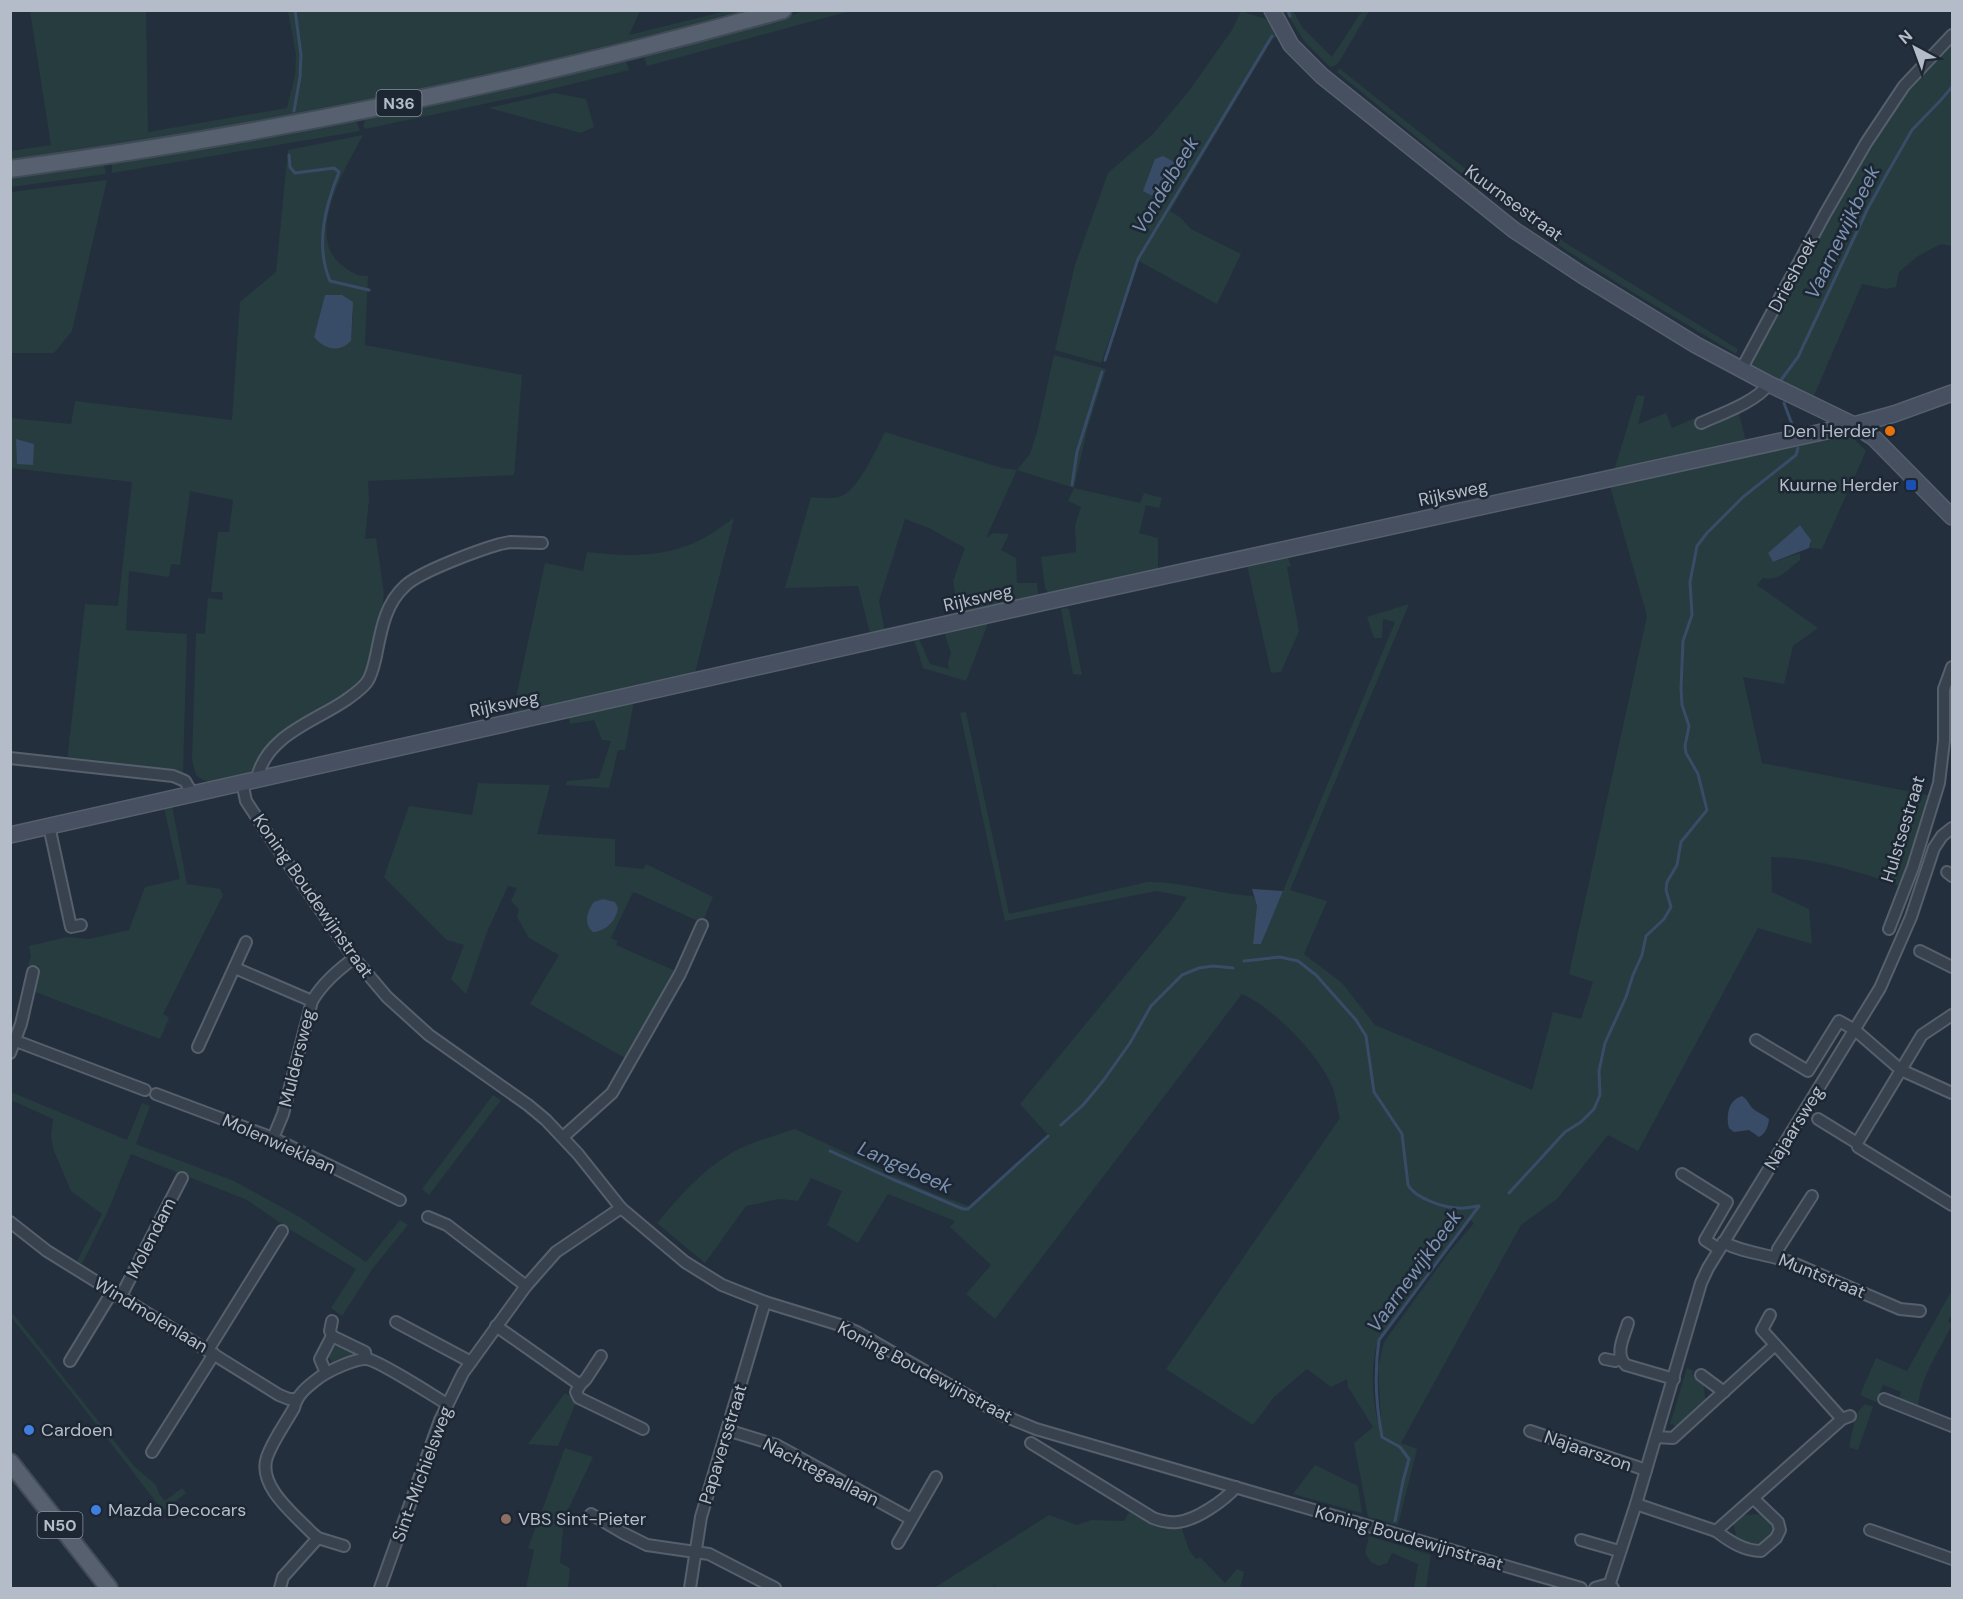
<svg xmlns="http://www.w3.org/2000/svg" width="1963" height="1599" font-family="'DM Sans',sans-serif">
<rect width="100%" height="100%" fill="#242f3e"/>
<g fill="#263c3f" fill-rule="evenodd">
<path d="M 30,11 L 146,11 L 148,132 L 287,108 L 295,75 L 296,55 L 288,11 L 640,11 L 629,35 L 726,11 L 765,11 L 518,68 L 511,74 L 301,117 L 11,164 L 10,151 L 51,145 Z"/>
<path d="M 805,11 L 850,11 L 647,66 L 644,58 L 650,52 Z"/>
<path d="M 1241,11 L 1268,20 L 1277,36 L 1272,40 L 1170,211 L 1181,218 L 1191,229 L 1241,254 L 1217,304 L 1139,261 L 1127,290 L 1101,363 L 1055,350 L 1075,265 L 1108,173 L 1153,134 L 1189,91 L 1232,30 Z"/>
<path d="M 1285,11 L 1293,11 L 1302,27 L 1332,57 L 1362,11 L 1369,11 L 1339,62 L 1334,66 L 1330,67 L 1305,42 Z"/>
<path d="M 1952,39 L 1952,246 L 1941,244 L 1918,256 L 1899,272 L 1896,287 L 1886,289 L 1862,284 L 1813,398 L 1750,363 L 1834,205 L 1897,101 Z"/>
<path d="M 622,60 L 627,63 L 629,70 L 527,95 L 365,129 L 363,126 L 366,116 L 511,85 L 520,86 L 567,75 L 573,71 Z"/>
<path d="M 1339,68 L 1502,198 L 1564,242 L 1738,349 L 1736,354 C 1668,313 1599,274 1534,228 C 1466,179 1402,125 1337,72 Z"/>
<path d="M 554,93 L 586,99 L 594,127 L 581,133 L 489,108 Z"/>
<path d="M 352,119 L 357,123 L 360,131 L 112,173 L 112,164 L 115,160 Z"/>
<path d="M 363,135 C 346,167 303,237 343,266 C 352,273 356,276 368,276 L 365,345 L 522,375 L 514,475 L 368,481 L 369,499 L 365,539 L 376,538 L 384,594 L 381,620 L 370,665 L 362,682 L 347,696 L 267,748 L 249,775 C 231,780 212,789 196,775 L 192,760 L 196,633 L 205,634 L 208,598 L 223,600 L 222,592 L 211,592 L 218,532 L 229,532 L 233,500 L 190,491 L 180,565 L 171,564 L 169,577 L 129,571 L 126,630 L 187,634 L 183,773 L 67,761 L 85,604 L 118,606 L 132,482 L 11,468 L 10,418 L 71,424 L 75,401 L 232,420 L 240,302 L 276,272 L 288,150 ZM 325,295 L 353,314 L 352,324 L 314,337 Z"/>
<path d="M 100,162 L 104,165 L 106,174 L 11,187 L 10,173 Z"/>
<path d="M 107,180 L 72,331 L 54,353 L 11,353 L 11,192 Z"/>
<path d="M 1054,355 L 1106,369 L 1087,430 L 1074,488 L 1140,503 L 1144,493 L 1162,498 L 1159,508 L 1146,505 L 1139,533 L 1158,538 L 1158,572 L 1051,597 L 1045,588 L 1041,557 L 1076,552 L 1075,526 L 1081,507 L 1068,501 L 1074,488 L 1017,470 L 986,538 L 993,533 L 1009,534 L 1001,550 L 1016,558 L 1017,583 L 1037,583 L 1039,599 L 959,615 L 953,581 L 965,548 L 929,528 L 905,519 L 879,601 L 885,633 L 871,637 L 858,586 L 785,588 L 811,497 C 820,498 830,499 839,497 C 857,493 877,448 885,432 L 1002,468 L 1017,470 L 1030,454 L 1038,428 Z"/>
<path d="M 1637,395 L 1645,396 L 1638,424 L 1666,413 L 1672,428 L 1695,418 L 1699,427 L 1738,410 L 1746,442 L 1614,471 Z"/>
<path d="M 1849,434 L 1866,451 L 1822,549 L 1809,548 L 1811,544 L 1805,531 L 1799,525 L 1773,562 L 1800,553 L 1800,560 C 1787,570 1780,581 1763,578 L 1757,585 L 1818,628 L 1793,646 L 1784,684 L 1743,677 L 1762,763 L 1933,796 L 1903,887 C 1859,872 1818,858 1771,857 L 1772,892 L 1809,909 L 1812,944 L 1758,928 L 1638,1151 L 1608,1135 L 1557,1199 L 1521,1225 L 1401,1443 L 1417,1449 L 1398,1525 L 1368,1517 L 1354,1443 L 1373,1427 L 1348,1387 L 1347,1379 L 1331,1387 L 1307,1369 L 1274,1397 L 1253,1425 L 1166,1369 L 1340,1118 C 1337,1108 1336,1096 1332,1086 C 1319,1055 1274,1008 1242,994 L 995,1319 L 966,1294 L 991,1265 L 950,1227 L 955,1221 L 888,1194 L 858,1243 L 827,1225 L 842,1191 L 811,1178 L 798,1201 L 779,1199 L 746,1206 L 705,1263 L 657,1223 C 679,1197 702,1170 733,1152 C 752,1142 774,1136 795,1129 L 932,1193 L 969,1206 L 1048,1135 L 1020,1104 L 1175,915 L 1187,897 L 1157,891 L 1005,921 L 960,713 L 966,712 L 1009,914 L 1147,882 C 1182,881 1217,894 1253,896 C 1262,907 1254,930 1253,944 L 1261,944 L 1395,622 L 1383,619 L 1382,638 L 1374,638 L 1367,617 L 1409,604 L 1290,890 L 1327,901 L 1304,954 L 1342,983 L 1375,1025 L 1532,1090 L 1553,1012 L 1581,1019 L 1593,982 L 1569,974 L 1647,616 L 1610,486 ZM 1470,1220 L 1474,1223 L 1450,1251 L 1384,1342 L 1378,1367 L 1381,1420 L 1378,1422 C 1372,1397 1370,1362 1379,1338 L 1430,1268 Z"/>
<path d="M 734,518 L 695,673 L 512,716 L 545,563 L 583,571 L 587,552 C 623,556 659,558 694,543 C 708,537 721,527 734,518 Z"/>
<path d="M 1283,556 L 1288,558 L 1291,566 L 1287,567 L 1299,631 L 1281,672 L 1271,673 L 1247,565 Z"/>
<path d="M 1065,608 L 1069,609 L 1082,675 L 1073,674 L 1061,609 Z"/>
<path d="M 988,623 L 966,681 L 923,668 L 914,640 L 919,639 L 930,664 L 949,669 L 948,663 L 951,653 L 944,632 Z"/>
<path d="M 634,701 L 625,750 L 618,750 L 609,788 L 566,785 L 567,781 L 599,778 L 611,741 L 602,740 L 594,720 L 570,724 L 568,715 Z"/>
<path d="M 478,783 L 550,785 L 537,834 L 615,839 L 615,866 L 643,869 L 646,864 L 713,897 L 702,923 L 634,892 L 632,894 L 611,938 L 618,941 L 616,945 L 680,973 L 627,1059 L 530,1004 L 559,955 L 529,938 L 517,917 L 519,909 L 511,901 L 517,888 L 508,886 L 487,932 L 466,994 L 451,979 L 464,945 L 447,940 L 384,877 L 409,806 L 472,815 Z"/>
<path d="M 172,806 L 187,884 L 220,889 L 223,895 L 163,1014 L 169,1018 L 160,1039 L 35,992 L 39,966 L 28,965 L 31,956 L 29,946 L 67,937 L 89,939 L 129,930 L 145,887 L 180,879 L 164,808 Z"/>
<path d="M 11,1092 L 127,1140 L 142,1103 L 150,1106 L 136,1144 L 234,1181 L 298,1216 L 366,1262 L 400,1220 L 408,1225 L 373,1268 L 342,1316 L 331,1308 L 356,1269 L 289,1229 L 247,1200 L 131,1154 L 108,1211 L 82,1264 L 77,1261 L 102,1214 L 71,1191 L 54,1151 L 51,1136 L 53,1119 L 11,1100 Z"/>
<path d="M 493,1095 L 501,1100 L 429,1195 L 422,1189 Z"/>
<path d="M 1952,1290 L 1952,1314 L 1948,1321 L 1952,1325 C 1939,1351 1919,1379 1918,1409 L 1898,1400 L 1901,1392 L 1883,1385 L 1876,1402 L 1860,1395 L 1876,1358 L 1907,1371 Z"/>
<path d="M 13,1314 L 135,1467 L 156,1485 L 159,1494 L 165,1501 L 182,1488 L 186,1493 L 163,1511 L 76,1398 L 11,1317 Z"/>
<path d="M 336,1344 L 355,1352 L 354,1354 L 332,1362 L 328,1357 Z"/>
<path d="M 1687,1368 L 1693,1371 L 1692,1374 L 1708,1383 L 1709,1385 L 1704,1386 L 1705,1398 L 1708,1399 L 1677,1426 L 1670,1424 Z"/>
<path d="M 565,1393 L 577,1400 L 558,1446 L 528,1444 Z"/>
<path d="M 1865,1404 L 1873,1407 L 1858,1450 L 1849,1447 L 1856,1414 Z"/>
<path d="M 565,1448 L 593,1457 L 564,1518 L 560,1563 L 570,1568 L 568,1588 L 526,1588 L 534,1550 L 528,1548 Z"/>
<path d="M 1315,1465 L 1358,1486 L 1362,1513 L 1293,1494 Z"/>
<path d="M 1744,1508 L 1744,1515 L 1759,1514 L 1759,1508 L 1775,1524 L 1777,1529 L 1764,1544 L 1750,1546 L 1729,1537 L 1736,1535 L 1733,1522 Z"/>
<path d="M 1131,1509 L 1181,1526 L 1189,1550 L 1196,1559 L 1200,1557 L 1225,1583 L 1237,1569 L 1244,1572 L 1240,1588 L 994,1588 L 996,1584 L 992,1588 L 934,1588 L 1049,1515 L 1077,1525 L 1091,1520 L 1124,1521 Z"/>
<path d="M 1369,1536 L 1431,1555 L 1426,1588 L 1414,1588 L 1418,1564 L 1392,1553 L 1387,1563 L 1379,1566 L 1371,1562 L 1365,1553 Z"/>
</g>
<g fill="#394c67">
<path d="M 1163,156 L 1176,163 L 1158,199 L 1143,191 L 1155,159 Z"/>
<path d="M 325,295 L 342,295 L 353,302 L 351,341 C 339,353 325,350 314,337 Z"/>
<path d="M 16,439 L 34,444 L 33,465 L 17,464 Z"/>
<path d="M 1800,525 L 1811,540 L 1809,548 L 1773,562 L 1768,553 Z"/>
<path d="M 1252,889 L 1283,891 L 1261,944 L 1253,944 L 1257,906 Z"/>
<path d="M 603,899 L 615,902 L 618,908 C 616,921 606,931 593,932 C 583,924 587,911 594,902 Z"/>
<path d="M 1742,1096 C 1749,1100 1749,1107 1756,1111 C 1761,1114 1764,1115 1769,1119 C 1768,1127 1766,1133 1759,1137 L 1749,1130 L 1734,1132 L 1729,1128 C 1726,1116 1728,1100 1742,1096 Z"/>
</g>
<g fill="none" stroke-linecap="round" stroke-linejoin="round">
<g stroke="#394c67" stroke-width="3">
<path d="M 1288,10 L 1290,16"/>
<path d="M 1940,101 L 1952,87"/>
<path d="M 294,111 L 300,77 L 301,55 L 295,10"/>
<path d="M 289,155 L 290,167 L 295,173 L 334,168 L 339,172 C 325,207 315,245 330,281 L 369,290"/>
<path d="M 1105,360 L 1138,259 L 1272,36"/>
<path d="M 1781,380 L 1798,357 L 1868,208 L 1884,179 L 1912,130 L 1939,102"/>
<path d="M 1784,403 L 1793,427"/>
<path d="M 1072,485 L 1077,452 L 1102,372"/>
<path d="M 1244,961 L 1280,957 L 1298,961 L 1316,975 L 1356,1020 L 1366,1036 L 1374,1092 L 1402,1134 L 1408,1185 C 1415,1198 1444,1208 1459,1208 C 1465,1209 1472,1207 1478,1206"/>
<path d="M 1061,1125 L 1083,1105 L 1103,1081 L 1130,1043 L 1151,1006 L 1182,975 L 1199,968 L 1213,966 L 1233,968"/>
<path d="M 830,1151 L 892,1179 L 963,1209 L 968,1209 L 1048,1136"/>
<path d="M 1509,1193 L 1565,1132 L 1581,1122 L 1594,1109 L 1600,1095 L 1599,1071 L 1605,1043 L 1626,997 L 1633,975 L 1642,955 L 1646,936 L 1664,919 L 1671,907 L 1666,890 L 1667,882 L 1677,865 L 1681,842 L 1707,810 L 1698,774 L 1686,753 L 1685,746 L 1689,726 L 1682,705 L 1681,688 L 1683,641 L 1692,615 L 1690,582 L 1697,546 L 1707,533 L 1743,497 L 1796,455 L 1798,448"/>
<path d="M 1395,1521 L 1403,1481 L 1409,1459 L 1400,1447 L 1382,1437 C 1376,1405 1374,1372 1379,1340 L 1479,1206"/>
</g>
<defs>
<g id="street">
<path d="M 1741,370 L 1825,214 L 1866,143 L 1904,86 L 1952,35"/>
<path d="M 1701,423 C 1721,414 1756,402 1769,384"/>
<path d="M 10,758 L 173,776 L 185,781 L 192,793"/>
<path d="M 257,778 C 267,735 314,722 346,700 C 353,695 362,689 367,682 C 372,675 374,664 376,656 C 381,631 385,604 405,586 C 419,572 479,550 500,544 L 510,542 L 542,543"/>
<path d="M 242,782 L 246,801 L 273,842 L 354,958 L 387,997 L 429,1035 L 528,1105 L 546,1120 L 578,1154 L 621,1208 L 685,1262 L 722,1285 L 765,1302 L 840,1325 L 857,1332 L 1002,1415 L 1036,1429 L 1581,1588"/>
<path d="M 49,826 L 71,927 L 81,925"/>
<path d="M 1947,872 L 1952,876"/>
<path d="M 1889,929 L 1913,867 L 1939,783 L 1944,741 L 1944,689 L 1952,667"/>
<path d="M 1920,951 L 1952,967"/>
<path d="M 235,968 L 312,1001"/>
<path d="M 1756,1040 L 1808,1071 L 1839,1021 L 1855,1030 L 1901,1070 L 1952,1093"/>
<path d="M 16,1041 L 145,1090"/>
<path d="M 198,1047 L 246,942"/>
<path d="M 10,1053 L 21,1024 L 33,972"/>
<path d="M 156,1094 L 273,1138 L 400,1200"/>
<path d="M 1818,1119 L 1857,1143 L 1858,1147 L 1952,1205"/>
<path d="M 563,1137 L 612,1093 L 680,974 L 702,925"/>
<path d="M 273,1138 L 283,1114 L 312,1001 C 323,983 337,971 354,958"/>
<path d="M 1857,1143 L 1922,1035 L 1952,1015"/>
<path d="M 1682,1174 L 1727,1202 L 1705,1240 L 1719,1249"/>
<path d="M 428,1217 L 447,1225 L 526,1286"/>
<path d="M 10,1222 L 47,1251 L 279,1395 L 289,1399 L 296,1399"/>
<path d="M 1723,1242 C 1745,1254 1770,1254 1793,1263 L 1900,1309 L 1920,1311"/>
<path d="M 1776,1257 L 1778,1249 L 1812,1196"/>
<path d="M 120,1298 L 182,1178"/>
<path d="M 1770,1315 L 1762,1330 L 1842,1419"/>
<path d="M 396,1322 L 471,1362"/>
<path d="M 1628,1323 C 1624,1337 1614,1354 1626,1365 L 1674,1379"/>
<path d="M 496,1326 L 580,1385"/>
<path d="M 332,1336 L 365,1352 L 366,1359"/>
<path d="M 208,1350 L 282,1231"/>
<path d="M 601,1356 L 586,1379 L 580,1385 L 576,1392 L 579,1398 L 643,1429"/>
<path d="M 1605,1359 L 1615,1361 L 1620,1359"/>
<path d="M 70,1361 L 112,1292"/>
<path d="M 326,1373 L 320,1359 L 332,1336 L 330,1331 L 332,1321"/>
<path d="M 1701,1375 L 1724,1392"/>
<path d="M 1884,1399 L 1952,1426"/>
<path d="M 727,1430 L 776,1445 L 911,1519"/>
<path d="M 1530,1431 L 1646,1470"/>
<path d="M 1656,1437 L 1673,1438 L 1775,1345"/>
<path d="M 1031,1443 L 1153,1518 C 1161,1521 1169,1523 1178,1522 C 1196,1520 1224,1501 1236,1487"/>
<path d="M 152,1452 L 214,1354"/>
<path d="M 1636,1504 L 1716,1531 L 1842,1419 L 1850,1416"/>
<path d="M 591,1514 L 623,1533 L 647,1545 L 709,1554 L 775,1588"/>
<path d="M 1870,1530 L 1952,1559"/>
<path d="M 1716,1531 C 1729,1541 1744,1551 1761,1551 L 1776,1538 L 1780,1530 L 1778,1522 L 1754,1499"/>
<path d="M 1581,1540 L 1619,1551"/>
<path d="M 898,1543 L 936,1477"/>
<path d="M 344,1546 L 318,1538 L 312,1533 C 295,1515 257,1486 267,1457 C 273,1440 285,1424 294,1408 C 297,1394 308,1386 320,1377 C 329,1371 355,1358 367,1359 C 380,1361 432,1395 447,1404"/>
<path d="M 1609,1586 L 1636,1504 L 1701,1283 L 1708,1268 L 1880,988 L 1911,917 L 1934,848 L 1942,836 L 1952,828"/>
<path d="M 280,1588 L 283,1577 L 318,1538"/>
<path d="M 380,1588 L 440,1420 L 463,1373 L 526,1286 L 556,1252 L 621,1208"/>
<path d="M 690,1588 L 701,1517 L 765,1302"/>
<path d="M 1595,1588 L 1605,1585 L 1613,1588"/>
</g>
<g id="secondary">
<path d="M 1272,10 L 1291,45 L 1322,76 L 1514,230 L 1582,275 L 1696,345 L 1769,384 L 1854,425 L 1874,438 L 1952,517"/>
<path d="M 10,835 L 1045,602 L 1854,425 L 1894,414 L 1952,393"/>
</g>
<g id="primary">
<path d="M 10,169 C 271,134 529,81 783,10"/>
<path d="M 10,1462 L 109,1588"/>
</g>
</defs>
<use href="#street" stroke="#565f6c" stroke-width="14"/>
<use href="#secondary" stroke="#565f6c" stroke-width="18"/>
<use href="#primary" stroke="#414a57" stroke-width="20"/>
<use href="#street" stroke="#38414e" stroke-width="10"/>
<use href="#secondary" stroke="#465061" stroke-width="15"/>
<use href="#primary" stroke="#56606e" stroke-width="16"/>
</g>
<circle fill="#e8710a" stroke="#1d2633" stroke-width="2" cx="1890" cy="431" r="6"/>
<rect fill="#1a4fb4" stroke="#1d2633" stroke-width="2" x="1905" y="479" width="12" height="12" rx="3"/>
<g fill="#3f7fe0" stroke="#1d2633" stroke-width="2">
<circle cx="29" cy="1430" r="6"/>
<circle cx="96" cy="1510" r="6"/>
</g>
<circle fill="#8d6e63" stroke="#1d2633" stroke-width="2" cx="506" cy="1519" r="6"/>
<g text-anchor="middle" stroke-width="5" stroke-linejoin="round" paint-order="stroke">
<g fill="#1d2633" stroke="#878f9c" stroke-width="1.5">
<rect x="376.5" y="90" width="45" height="26" rx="4.5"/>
<rect x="37.5" y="1512" width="45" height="26" rx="4.5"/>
</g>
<g font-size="16" font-weight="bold" fill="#b4bcc9">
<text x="399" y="109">N36</text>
<text x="60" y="1531">N50</text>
</g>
<g font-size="18" fill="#b4bcc9" stroke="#1d2633">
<text transform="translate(1514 203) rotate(36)" y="6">Kuurnsestraat</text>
<text transform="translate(1793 274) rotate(-62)" y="6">Drieshoek</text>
<text transform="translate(1453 493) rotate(-12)" y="6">Rijksweg</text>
<text transform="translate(978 598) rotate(-13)" y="6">Rijksweg</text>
<text transform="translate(504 704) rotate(-12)" y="6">Rijksweg</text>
<text transform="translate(1903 829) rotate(-73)" y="6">Hulstsestraat</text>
<text transform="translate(313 896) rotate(55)" y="6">Koning Boudewijnstraat</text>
<text transform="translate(297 1058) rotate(-76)" y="6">Muldersweg</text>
<text transform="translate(1794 1128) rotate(-58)" y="6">Najaarsweg</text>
<text transform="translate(279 1144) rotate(24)" y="6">Molenwieklaan</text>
<text transform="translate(151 1238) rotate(-63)" y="6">Molendam</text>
<text transform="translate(1822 1276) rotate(22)" y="6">Muntstraat</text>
<text transform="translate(151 1315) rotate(31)" y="6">Windmolenlaan</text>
<text transform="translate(925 1372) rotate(28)" y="6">Koning Boudewijnstraat</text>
<text transform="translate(723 1444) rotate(-73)" y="6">Papaversstraat</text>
<text transform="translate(1588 1451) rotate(19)" y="6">Najaarszon</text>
<text transform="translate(821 1472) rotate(27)" y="6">Nachtegaallaan</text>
<text transform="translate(422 1474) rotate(-70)" y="6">Sint-Michielsweg</text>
<text transform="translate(1409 1538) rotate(16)" y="6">Koning Boudewijnstraat</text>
</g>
<g font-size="18" fill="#b4bcc9" stroke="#1d2633" text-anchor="start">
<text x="1878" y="437" text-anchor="end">Den Herder</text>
<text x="1899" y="491" text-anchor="end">Kuurne Herder</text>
<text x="41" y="1436">Cardoen</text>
<text x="108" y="1516">Mazda Decocars</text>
<text x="518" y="1525">VBS Sint-Pieter</text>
</g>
<g font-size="20" font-style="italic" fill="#7c92b1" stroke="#1d2633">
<text transform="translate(1165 185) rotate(-59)" y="7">Vondelbeek</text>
<text transform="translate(1842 232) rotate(-64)" y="7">Vaarnewijkbeek</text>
<text transform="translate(905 1167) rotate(24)" y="7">Langebeek</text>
<text transform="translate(1414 1271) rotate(-54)" y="7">Vaarnewijkbeek</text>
</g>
</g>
<rect width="1963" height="1599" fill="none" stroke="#b4bcc9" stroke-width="24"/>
<g transform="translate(1915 48) rotate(319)" stroke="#1d2633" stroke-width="4.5" paint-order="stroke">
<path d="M0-4.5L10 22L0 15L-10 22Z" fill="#b4bcc9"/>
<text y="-9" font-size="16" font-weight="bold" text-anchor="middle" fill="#b4bcc9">N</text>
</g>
</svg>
